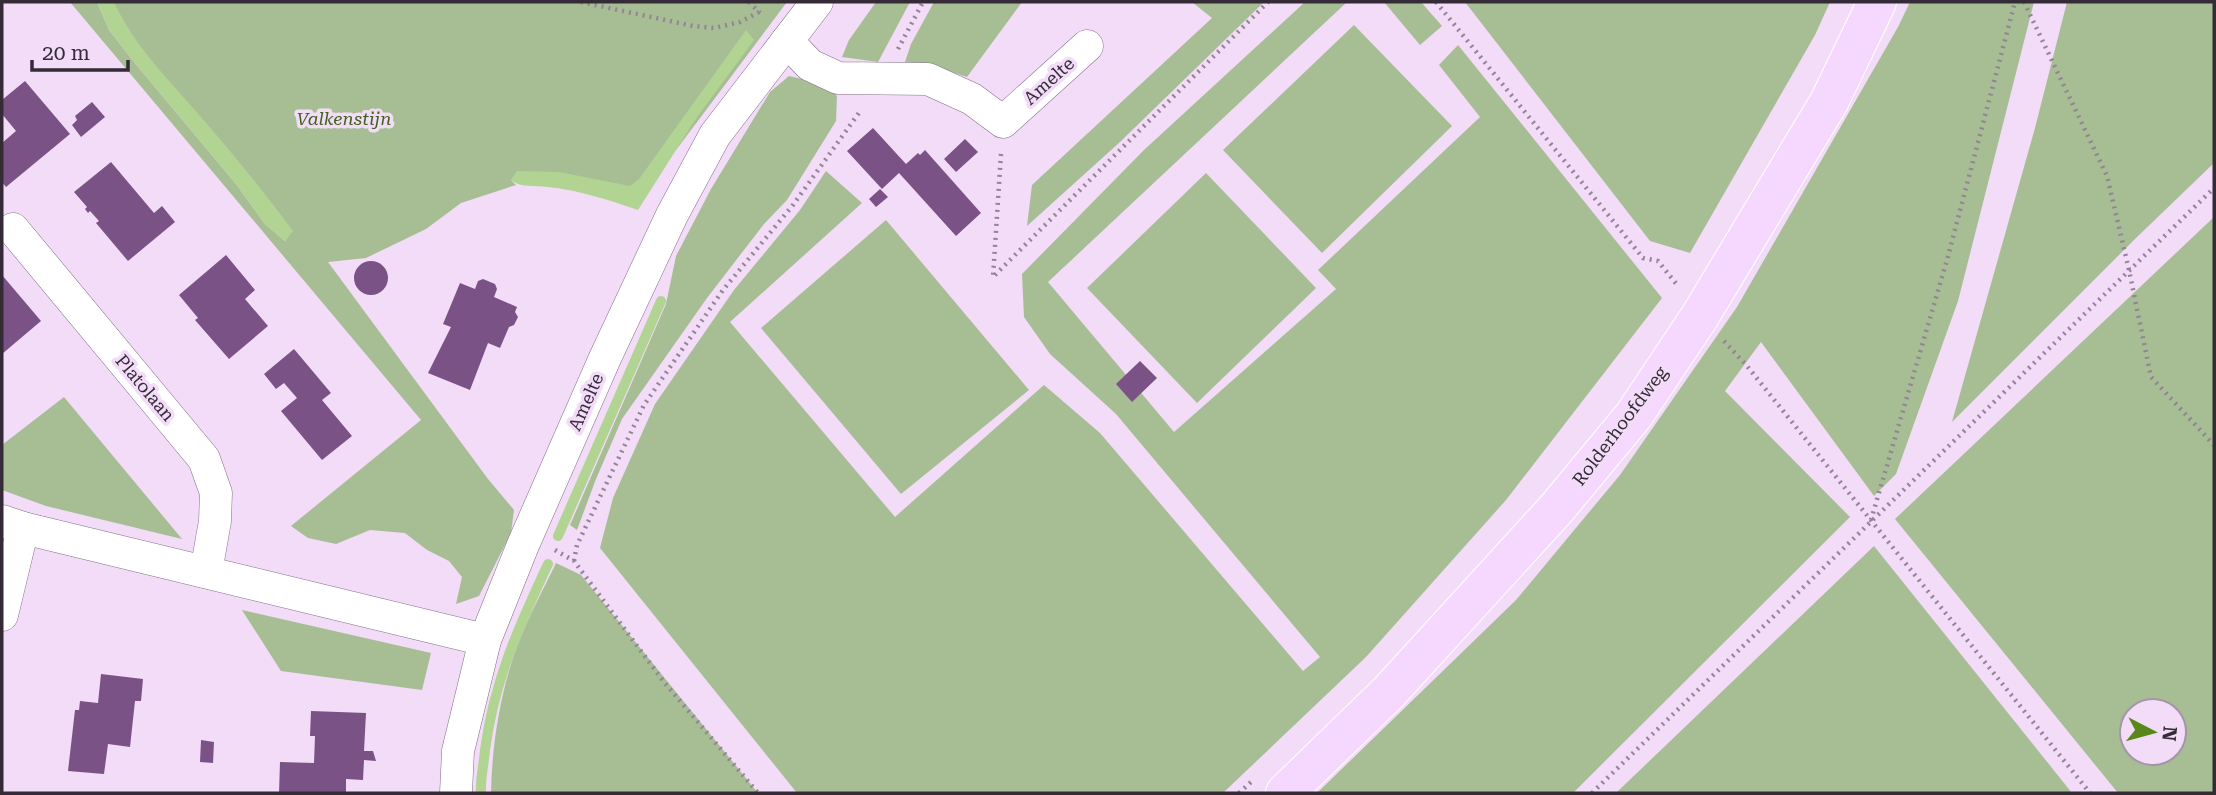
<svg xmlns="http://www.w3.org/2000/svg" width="2216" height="795" font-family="'Roboto Serif',serif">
<rect width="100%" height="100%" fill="#f2dcf8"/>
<g fill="#a7bd94" fill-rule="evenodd">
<path d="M 70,2 L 97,2 L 109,30 L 134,62 L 236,184 L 265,224 L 285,241 L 288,237 L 101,2 L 787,2 L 646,190 L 511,180 L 516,185 L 461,203 L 426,229 L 366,258 L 328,262 L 488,479 L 514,510 L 511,533 L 479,596 L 456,604 L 462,577 L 449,561 L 427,550 L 405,533 L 370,530 L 336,544 L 308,538 L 291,526 L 421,420 Z"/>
<path d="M 876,2 L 910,2 L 878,62 L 842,57 L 849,40 Z"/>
<path d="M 934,2 L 1022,2 L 967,77 L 930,65 L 905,62 L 911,44 Z"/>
<path d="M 1192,2 L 1264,2 L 1120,142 L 1027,226 L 1032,185 L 1212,18 Z"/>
<path d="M 1305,2 L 1347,2 L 1048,282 L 1174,432 L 1336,289 L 1318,270 L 1480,117 L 1439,65 L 1458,45 L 1662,298 L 1506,500 L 1366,657 L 1223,793 L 797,793 L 600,548 L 613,498 L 655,404 L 734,290 L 800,210 L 826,171 L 862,203 L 730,322 L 895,517 L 1044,385 L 1100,433 L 1303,671 L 1320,657 L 1116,414 L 1050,354 L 1024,317 L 1022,274 L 1144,150 Z"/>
<path d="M 1384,2 L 1421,2 L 1442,26 L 1420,45 Z"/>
<path d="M 1465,2 L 1830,2 L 1815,35 L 1690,253 L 1650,241 Z"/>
<path d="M 1910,2 L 2034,2 L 1958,301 L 1896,474 L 1874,496 L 1761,342 L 1725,391 L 1850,517 L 1573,793 L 1317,793 L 1516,600 L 1620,475 L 1737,307 L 1898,27 Z"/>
<path d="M 2067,2 L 2214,2 L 2214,163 L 2136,238 L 1952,422 L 2035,128 Z"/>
<path d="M 1354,25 L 1452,126 L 1322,253 L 1223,150 Z"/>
<path d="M 789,76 L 820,83 L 835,92 L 837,97 L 836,121 L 787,200 L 764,224 L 707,298 L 622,419 L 596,479 L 577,530 L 570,525 L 666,304 L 676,256 L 711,189 L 770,92 Z"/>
<path d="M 1206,173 L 1316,288 L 1197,403 L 1087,288 Z"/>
<path d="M 2214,217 L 2214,793 L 2118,793 L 1895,519 ZM 2132,711 L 2174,711 L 2174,753 L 2132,753 Z"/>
<path d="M 886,220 L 1029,390 L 901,494 L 761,328 Z"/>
<path d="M 64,397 L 182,539 L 46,506 L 2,490 L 2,445 Z"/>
<path d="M 1874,546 L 2072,793 L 1616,793 Z"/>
<path d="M 556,563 L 581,575 L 758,793 L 491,793 C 492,742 501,688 519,641 C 530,614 544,588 556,563 Z"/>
<path d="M 242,610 L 431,653 L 422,690 L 281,671 Z"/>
</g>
<g fill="#b2d493">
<path d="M 97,2 L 114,2 C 134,46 170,81 201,117 C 233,154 264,192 293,231 L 285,241 L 265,224 L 236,184 L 134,62 L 109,30 Z"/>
<path d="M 746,30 L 754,40 L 695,120 L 638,210 C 608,200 579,190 548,187 C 535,185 520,188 511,180 L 517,171 L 559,172 L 630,186 L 639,179 Z"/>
</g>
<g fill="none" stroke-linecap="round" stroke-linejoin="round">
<g stroke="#b2d493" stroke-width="10">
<path d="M 558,536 L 661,301"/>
<path d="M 481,793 C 480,779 484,764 485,750 C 494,681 519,626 548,564"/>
</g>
</g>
<g fill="#7b5286">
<path d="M 25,81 L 70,134 L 6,187 L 2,182 L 2,143 L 16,131 L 2,114 L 2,100 Z"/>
<path d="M 92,102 L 105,117 L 81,137 L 72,125 L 77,120 L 75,116 Z"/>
<path d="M 873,128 L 906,164 L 918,153 L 920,155 L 925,150 L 981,213 L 956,236 L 899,173 L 882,189 L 847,151 Z"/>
<path d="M 965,139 L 978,152 L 956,172 L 944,159 Z"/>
<path d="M 111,162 L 154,213 L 162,206 L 175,222 L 128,261 L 96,223 L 99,221 L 90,211 L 88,213 L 85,209 L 87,207 L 74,192 Z"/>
<path d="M 880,189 L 888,197 L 876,207 L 869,199 Z"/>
<path d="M 226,255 L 255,290 L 245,299 L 268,326 L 229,359 L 195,320 L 198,318 L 179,295 Z"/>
<circle cx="371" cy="278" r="17"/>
<path d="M 2,275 L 41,321 L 2,354 Z"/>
<path d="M 483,279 L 495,284 L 497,289 L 494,297 L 517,307 L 515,312 L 518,317 L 514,325 L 509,327 L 500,348 L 488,343 L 470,390 L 428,373 L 451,327 L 443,324 L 460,283 L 475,289 L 478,281 Z"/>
<path d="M 294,349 L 331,393 L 322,400 L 352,436 L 322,460 L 281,411 L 297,398 L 284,383 L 276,389 L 264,374 Z"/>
<path d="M 1140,361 L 1157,378 L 1132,402 L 1116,384 Z"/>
<path d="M 101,674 L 143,679 L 141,701 L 135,701 L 130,747 L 108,744 L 104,774 L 68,771 L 75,710 L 79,710 L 80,701 L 98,703 Z"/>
<path d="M 311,711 L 366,713 L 364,751 L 373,751 L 376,761 L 364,760 L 363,780 L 346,779 L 346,793 L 279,793 L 280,762 L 314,763 L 315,736 L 310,736 Z"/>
<path d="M 201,740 L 214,742 L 213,763 L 200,762 Z"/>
</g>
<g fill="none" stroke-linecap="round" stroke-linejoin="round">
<defs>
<g id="minor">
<path d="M 787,41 L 810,65 L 838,78 L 928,79 L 972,99 L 1003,122 L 1087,46"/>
<path d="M 13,229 L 204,459 L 216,493 L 215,521 L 206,572"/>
<path d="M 2,521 L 23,528 L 485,640"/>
<path d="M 2,615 L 23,528"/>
<path d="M 456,793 L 458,751 L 485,640 L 523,545 L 605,358 L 672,215 L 715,135 L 817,2"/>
</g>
<path id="major" d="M 1285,793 L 1389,692 L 1557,508 L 1634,415 L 1700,316 L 1829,102 L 1877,2"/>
</defs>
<use href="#minor" stroke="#847089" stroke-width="33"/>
<use href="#major" stroke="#fff" stroke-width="40"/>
<g stroke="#938397" stroke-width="4.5" stroke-dasharray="2 5" stroke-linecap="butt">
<path d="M 581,2 L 693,26 L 714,28 L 740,22 L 759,12"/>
<path d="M 749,2 L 760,13"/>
<path d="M 1436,2 L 1643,258 L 1658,261 L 1678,286"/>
<path d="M 2024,2 L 2107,176 L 2129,270 L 2151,377 L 2214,445"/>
<path d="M 898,49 L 923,2"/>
<path d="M 1001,154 L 993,277 L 1268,2"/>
<path d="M 1724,341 L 1747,366 L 2090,793"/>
<path d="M 1871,520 L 1947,260 L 2015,2"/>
<path d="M 555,550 L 574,561 L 664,682 L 758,793"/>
<path d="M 574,561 L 577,545 L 644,405 L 723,290 L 793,205 L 861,110"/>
<path d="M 1239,793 L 1251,782"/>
<path d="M 1592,793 L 2214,188"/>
</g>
<use href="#minor" stroke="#fff" stroke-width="32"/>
<use href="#major" stroke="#f6d8fe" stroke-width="38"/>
</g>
<g text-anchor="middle" stroke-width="7" stroke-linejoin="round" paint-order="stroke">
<g font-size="18" fill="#342b36" stroke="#f2dcf8">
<text transform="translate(1049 81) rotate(-42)" y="6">Amelte</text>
<text transform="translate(145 388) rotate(50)" y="6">Platolaan</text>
<text transform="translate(586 402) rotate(-66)" y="6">Amelte</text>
<text transform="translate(1620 426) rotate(-53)" y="6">Rolderhoofdweg</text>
</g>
<g font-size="18" font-style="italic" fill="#41601e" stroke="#f2dcf8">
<text x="344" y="125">Valkenstijn</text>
</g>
</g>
<rect width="2216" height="795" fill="none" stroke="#342b36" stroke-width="7"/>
<g transform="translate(2153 732) rotate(96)"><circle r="33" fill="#f2dcf8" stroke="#a695aa" stroke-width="2"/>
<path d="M0-5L12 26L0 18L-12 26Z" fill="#59881a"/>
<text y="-10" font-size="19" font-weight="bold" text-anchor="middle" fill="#342b36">N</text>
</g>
<path d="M32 60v10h96v-10" fill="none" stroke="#342b36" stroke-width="3.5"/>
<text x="42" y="60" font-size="21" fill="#342b36" stroke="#f2dcf8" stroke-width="5" paint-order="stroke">20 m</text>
</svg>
